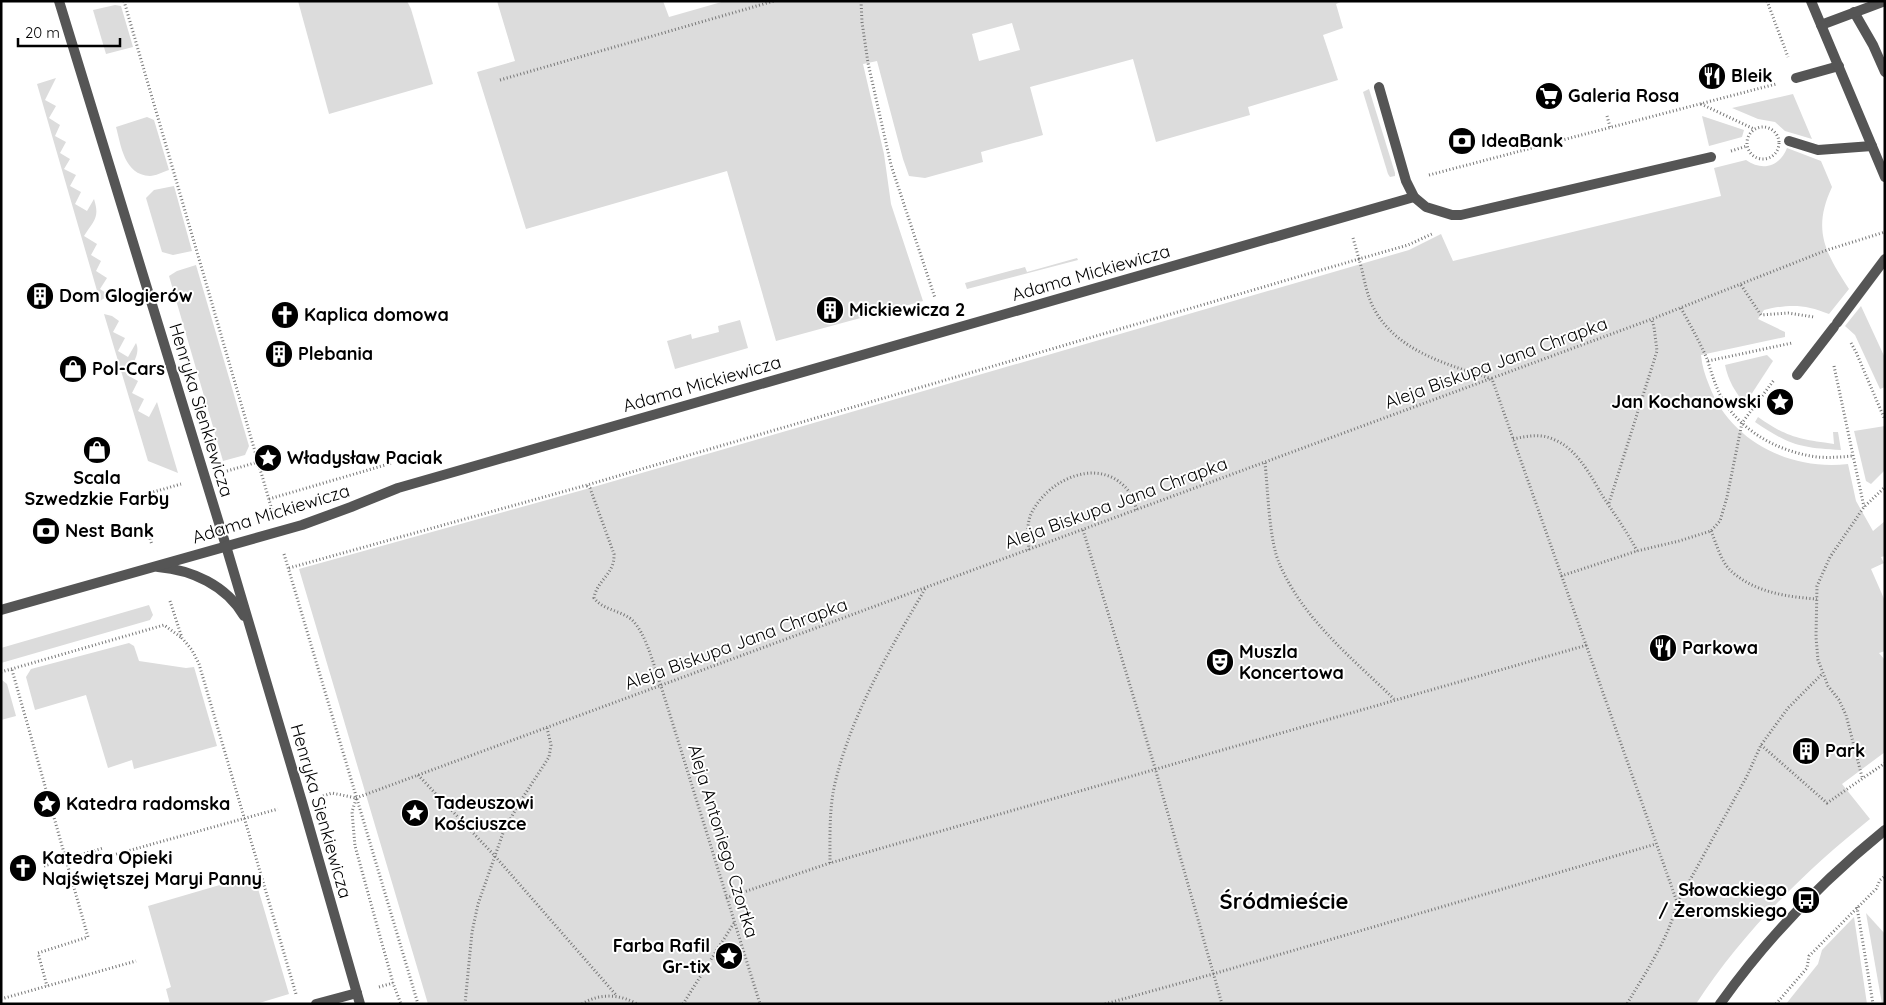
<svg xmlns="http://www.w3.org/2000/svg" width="1886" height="1005" font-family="Quicksand,sans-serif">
<rect width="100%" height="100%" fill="#fff"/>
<g fill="#dcdcdc" fill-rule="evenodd">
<path d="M 298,1 L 407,1 L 411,9 L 433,84 L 329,114 Z"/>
<path d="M 497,1 L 663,1 L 669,17 L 725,1 L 1343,1 L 1336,4 L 1343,28 L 1323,35 L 1338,80 L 1248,107 L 1250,115 L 1156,142 L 1133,59 L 1030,87 L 1043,135 L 981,152 L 983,162 L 925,178 L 909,176 L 903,159 L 877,61 L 863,64 L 884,154 L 891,204 L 923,301 L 776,341 L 727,171 L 526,229 L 477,72 L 515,61 ZM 1012,23 L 1020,50 L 979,61 L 972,34 Z"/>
<path d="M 115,5 L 121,6 L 133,47 L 106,54 L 93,10 Z"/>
<path d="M 56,78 L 45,100 L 56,106 L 49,118 L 60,125 L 55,136 L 66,142 L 60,153 L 70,159 L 64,169 L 76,175 L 70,186 L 81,192 L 75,204 L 87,211 L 94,199 C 100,218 94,220 84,236 L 97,244 L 91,255 L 101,261 L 96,271 L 107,278 L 100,289 L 109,295 L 100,301 L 37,84 Z"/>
<path d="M 1369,89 L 1395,173 L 1395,176 L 1390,177 L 1388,174 L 1363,92 Z"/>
<path d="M 1793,94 L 1812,139 L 1785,131 L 1775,122 L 1758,119 L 1732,108 Z"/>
<path d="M 1702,116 L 1744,130 L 1742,137 L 1709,146 Z"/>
<path d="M 147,117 L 154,120 L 169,170 C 163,172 155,176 150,176 C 124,175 121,145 116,127 Z"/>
<path d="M 1787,148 L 1821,161 L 1832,187 C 1812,230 1825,252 1849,289 L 1829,314 C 1805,304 1789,304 1764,310 L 1758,319 L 1785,332 L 1785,337 L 1701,355 C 1702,366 1705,375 1709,385 C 1730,441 1790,471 1848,464 L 1856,501 L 1873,531 L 1885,521 L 1885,556 L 1881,557 L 1884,563 L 1871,569 L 1885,601 L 1885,651 L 1879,653 L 1885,660 L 1885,752 L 1842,784 L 1870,819 C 1803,873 1743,932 1696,1004 L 428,1004 L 299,569 L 590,488 L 1409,250 L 1441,234 L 1453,261 L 1721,196 L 1714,168 L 1746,160 C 1763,172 1780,166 1787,148 Z"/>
<path d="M 174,186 L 192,251 L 173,255 L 162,252 L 146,198 L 154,190 Z"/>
<path d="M 1077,258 L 1078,260 L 967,289 L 965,283 L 1025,267 L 1027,272 Z"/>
<path d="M 196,265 L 249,446 L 245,455 L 223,461 L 169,276 L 177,271 Z"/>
<path d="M 1861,306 L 1885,358 L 1885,387 L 1880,389 L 1855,335 L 1845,326 Z"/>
<path d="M 104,314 L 112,316 L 119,321 L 113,332 L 125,338 L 118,351 L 128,357 L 136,343 C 141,354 132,364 127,375 L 138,381 L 132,393 L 144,399 L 138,411 L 149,417 L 157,402 L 178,473 L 148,461 Z"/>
<path d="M 740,320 L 748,348 L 675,369 L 667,341 L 691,334 L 692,339 L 719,332 L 718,326 Z"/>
<path d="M 1767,355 L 1773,361 L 1745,404 C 1735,392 1728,380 1725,365 Z"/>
<path d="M 1758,417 C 1788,438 1799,439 1834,444 L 1833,432 L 1838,432 L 1841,450 C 1800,448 1789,445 1755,422 Z"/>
<path d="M 1885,426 L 1885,470 L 1871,484 L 1866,481 L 1854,431 Z"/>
<path d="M 149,605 L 153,615 L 150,620 L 1,663 L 1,648 Z"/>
<path d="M 129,643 L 134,646 L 139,661 L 186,668 L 194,667 L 217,746 L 134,769 L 132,760 L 108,768 L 86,695 L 35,710 L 26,677 L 31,669 Z"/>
<path d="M 2,680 L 7,684 L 16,716 L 1,720 Z"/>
<path d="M 254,875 L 289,994 L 256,1004 L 170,1004 L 166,989 L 171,987 L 148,906 Z"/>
<path d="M 1866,913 L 1885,934 L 1885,1004 L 1882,1004 Z"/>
<path d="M 1854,917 L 1867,1004 L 1786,1004 L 1818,964 L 1822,950 Z"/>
</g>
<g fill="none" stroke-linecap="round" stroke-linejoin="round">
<g stroke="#777" stroke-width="3" stroke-dasharray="1 2.5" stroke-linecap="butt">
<path d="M 124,1 L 272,510"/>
<path d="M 861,1 L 862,22 L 868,63 L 891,165 L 935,298"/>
<path d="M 1767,1 L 1788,57"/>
<path d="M 500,80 L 774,1"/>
<path d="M 1701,104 L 1754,129"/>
<path d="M 1607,116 L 1610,127"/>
<circle cx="1763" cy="143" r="16"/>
<path d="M 1731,151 L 1747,146"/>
<path d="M 1429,175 L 1776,84"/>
<path d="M 1353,238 L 1359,259 L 1408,245 L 1434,233"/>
<path d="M 1741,285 L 1761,315 L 1788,313 L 1814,317"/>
<path d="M 1681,308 C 1690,325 1700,342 1707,359 C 1712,374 1716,389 1724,402 C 1745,434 1781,452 1817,457 C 1829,458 1841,457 1852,456"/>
<path d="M 1851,343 L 1856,352 L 1885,420"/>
<path d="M 1708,361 L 1792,343"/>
<path d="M 1834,366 L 1864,507"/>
<path d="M 1513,439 C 1528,436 1541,433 1555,440 C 1577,449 1591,476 1602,495 C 1614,514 1627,531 1637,551"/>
<path d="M 1265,463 C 1268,490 1269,542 1280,565 C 1303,619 1353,659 1394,699"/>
<path d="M 227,471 L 258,462"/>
<path d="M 587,486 L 590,488 L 614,554 C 615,574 597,580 594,598 C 603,610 619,610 631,619 C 646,632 654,667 661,686 L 760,1004"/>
<path d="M 150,493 L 181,484"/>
<path d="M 269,499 L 392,463"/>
<path d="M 1609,503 L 1657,351 L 1654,327 L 1652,320"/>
<path d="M 1083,530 L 1155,768 L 1222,1004"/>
<path d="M 1711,531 C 1716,543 1721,561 1730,570 C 1753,592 1787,597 1817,599"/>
<path d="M 148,532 L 152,545"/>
<path d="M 1029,550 C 1028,538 1026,523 1032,512 C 1050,477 1103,455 1130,493 C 1133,498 1135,505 1137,510"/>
<path d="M 284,554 L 418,1004"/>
<path d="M 289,568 L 587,485 L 1359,259 C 1363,272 1365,287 1370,300 C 1390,350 1446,364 1492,379 L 1677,902 C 1670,937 1645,973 1627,1004"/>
<path d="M 1561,576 L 1637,551 L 1679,541 L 1711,531 L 1720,521 L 1727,497 L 1742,423 L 1774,380"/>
<path d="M 170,601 L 182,638 L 192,650 L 199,664 L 296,994"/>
<path d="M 12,670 L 88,937 L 38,953 L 47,986"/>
<path d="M 1,672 L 164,625 L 182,638"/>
<path d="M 1761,745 L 1827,803 L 1885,763"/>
<path d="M 418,775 L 494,855 L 617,996"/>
<path d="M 1862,777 L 1846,715 L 1839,700 L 1828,686 L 1818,660 L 1816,637 L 1817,586 L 1830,557 L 1864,507 L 1885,487"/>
<path d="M 323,796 L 332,793 L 356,798"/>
<path d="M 356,798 L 1652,319 L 1827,250 L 1885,232"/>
<path d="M 356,799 L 352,812 L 355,846 L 393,983 L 401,1004"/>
<path d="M 106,857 L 278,809"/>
<path d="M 830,863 C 830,837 829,809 835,783 C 852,713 889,651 925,589"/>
<path d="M 44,866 L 103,848"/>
<path d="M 726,898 L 830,863 L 1587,645"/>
<path d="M 1678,902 L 1747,776 L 1761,745 L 1788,708 L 1822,674"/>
<path d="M 1857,907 L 1873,1004"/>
<path d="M 379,987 L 393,983"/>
<path d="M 1,999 L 136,961"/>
<path d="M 465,1004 L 472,932 L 478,904 L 503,833 L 518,805 L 549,757 L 551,745 L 547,728"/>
<path d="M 582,1004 C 599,993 620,994 637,1004"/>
<path d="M 683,1004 L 734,923"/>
<path d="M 1105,1004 L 1213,974 L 1656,844"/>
<path d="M 1776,1004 L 1807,968 L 1809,956 L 1876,889 L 1880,880 L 1885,876"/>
</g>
<path stroke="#555" stroke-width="10" d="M 1379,87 L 1406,181 L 1414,197 L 1426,207 L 1452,215 L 1461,215 L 1711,157"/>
<g stroke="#555" stroke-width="10">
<path d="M 1854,12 L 1873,45 L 1885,72"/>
<path d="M 1821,25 L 1885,1"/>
<path d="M 1796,78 L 1839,66"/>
<path d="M 1789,141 L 1818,150 L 1872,146"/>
<path d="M 1837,323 L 1885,259"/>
<path d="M 1797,375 L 1834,327"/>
</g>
<g stroke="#555" stroke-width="10">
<path d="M 59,1 L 226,546 L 302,802 L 360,1004"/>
<path d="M 1811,1 L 1885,177"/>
<path d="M 158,567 C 192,570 226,585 244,616"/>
<path d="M 1,610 L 302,525 L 351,507 L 398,488 L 1414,197"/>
<path d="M 316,1004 L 357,993"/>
<path d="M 1720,1004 C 1767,938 1822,881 1885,830"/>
</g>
</g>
<defs>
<symbol id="restaurant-disc" viewBox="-11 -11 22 22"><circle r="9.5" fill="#000" stroke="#fff"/><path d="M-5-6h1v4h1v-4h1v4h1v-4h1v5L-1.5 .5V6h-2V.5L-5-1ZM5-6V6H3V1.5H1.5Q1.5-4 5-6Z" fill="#fff"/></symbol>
<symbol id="supermarket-disc" viewBox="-11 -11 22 22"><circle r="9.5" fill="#000" stroke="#fff"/><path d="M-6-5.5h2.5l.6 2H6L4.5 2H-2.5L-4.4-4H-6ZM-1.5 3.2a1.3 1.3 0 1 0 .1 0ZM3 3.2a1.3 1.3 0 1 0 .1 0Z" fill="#fff"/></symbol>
<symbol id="bank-disc" viewBox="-11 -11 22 22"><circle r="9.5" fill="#000" stroke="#fff"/><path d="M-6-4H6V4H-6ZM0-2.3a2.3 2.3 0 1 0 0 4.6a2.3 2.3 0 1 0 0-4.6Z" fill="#fff"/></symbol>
<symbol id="building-disc" viewBox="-11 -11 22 22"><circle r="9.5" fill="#000" stroke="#fff"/><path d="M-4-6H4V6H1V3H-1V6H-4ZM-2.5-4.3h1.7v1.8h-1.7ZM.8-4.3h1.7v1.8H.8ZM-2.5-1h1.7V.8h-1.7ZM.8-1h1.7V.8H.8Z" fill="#fff"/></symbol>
<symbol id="church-disc" viewBox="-11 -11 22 22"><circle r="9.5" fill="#000" stroke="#fff"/><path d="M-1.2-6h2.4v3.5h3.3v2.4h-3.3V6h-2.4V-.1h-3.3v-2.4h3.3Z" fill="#fff"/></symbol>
<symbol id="shop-disc" viewBox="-11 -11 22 22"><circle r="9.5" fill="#000" stroke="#fff"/><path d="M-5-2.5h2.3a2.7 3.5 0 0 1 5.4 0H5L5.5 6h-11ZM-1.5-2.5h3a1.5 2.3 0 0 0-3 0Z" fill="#fff"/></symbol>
<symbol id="sight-disc" viewBox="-11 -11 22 22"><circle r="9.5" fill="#000" stroke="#fff"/><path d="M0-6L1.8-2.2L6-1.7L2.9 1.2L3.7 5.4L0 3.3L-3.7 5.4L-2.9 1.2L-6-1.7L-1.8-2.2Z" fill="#fff"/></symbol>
<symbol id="theatre-disc" viewBox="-11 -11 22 22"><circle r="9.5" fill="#000" stroke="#fff"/><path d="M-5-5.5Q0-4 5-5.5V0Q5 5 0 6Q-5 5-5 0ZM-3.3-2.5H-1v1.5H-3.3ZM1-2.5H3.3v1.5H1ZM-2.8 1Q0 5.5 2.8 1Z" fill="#fff"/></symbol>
<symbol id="bus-disc" viewBox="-11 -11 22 22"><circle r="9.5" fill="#000" stroke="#fff"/><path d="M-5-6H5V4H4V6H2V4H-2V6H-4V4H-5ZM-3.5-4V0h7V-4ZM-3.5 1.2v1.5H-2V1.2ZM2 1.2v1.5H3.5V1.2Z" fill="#fff"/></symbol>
</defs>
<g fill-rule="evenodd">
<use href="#restaurant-disc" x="1696" y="60" width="32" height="32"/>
<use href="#supermarket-disc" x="1533" y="80" width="32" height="32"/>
<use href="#bank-disc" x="1446" y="125" width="32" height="32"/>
<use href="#building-disc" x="24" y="280" width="32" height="32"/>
<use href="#building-disc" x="814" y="294" width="32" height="32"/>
<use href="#church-disc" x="269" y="299" width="32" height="32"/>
<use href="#building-disc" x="263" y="338" width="32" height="32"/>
<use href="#shop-disc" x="57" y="353" width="32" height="32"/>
<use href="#sight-disc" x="1764" y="386" width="32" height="32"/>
<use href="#shop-disc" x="81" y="434" width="32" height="32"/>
<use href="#sight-disc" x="252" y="442" width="32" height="32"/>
<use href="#bank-disc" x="30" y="515" width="32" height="32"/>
<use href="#restaurant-disc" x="1647" y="632" width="32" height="32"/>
<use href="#theatre-disc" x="1204" y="646" width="32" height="32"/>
<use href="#building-disc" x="1790" y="735" width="32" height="32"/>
<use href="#sight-disc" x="31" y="788" width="32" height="32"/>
<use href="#sight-disc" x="399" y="797" width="32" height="32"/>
<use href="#church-disc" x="7" y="852" width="32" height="32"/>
<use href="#bus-disc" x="1790" y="884" width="32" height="32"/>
<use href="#sight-disc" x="713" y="940" width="32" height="32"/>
</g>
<g text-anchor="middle" stroke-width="4" stroke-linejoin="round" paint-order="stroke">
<g font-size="18" font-weight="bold" fill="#000" stroke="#fff" text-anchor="start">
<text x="1731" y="82">Bleik</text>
<text x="1568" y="102">Galeria Rosa</text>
<text x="1481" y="147">IdeaBank</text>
<text x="59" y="302">Dom Glogierów</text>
<text x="849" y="316">Mickiewicza 2</text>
<text x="304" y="321">Kaplica domowa</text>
<text x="298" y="360">Plebania</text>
<text x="92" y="375">Pol-Cars</text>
<text x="1761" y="408" text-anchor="end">Jan Kochanowski</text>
<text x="287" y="464">Władysław Paciak</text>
<text x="97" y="484" text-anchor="middle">Scala<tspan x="97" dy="21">Szwedzkie Farby</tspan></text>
<text x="65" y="537">Nest Bank</text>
<text x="1682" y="654">Parkowa</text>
<text x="1239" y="658">Muszla<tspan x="1239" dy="21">Koncertowa</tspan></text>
<text x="1825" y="757">Park</text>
<text x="434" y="809">Tadeuszowi<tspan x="434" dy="21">Kościuszce</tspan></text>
<text x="66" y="810">Katedra radomska</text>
<text x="42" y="864">Katedra Opieki<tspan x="42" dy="21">Najświętszej Maryi Panny</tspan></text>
<text x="1787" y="896" text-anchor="end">Słowackiego<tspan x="1787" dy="21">/ Żeromskiego</tspan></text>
<text x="710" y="952" text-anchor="end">Farba Rafil<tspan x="710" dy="21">Gr-tix</tspan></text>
</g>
<g font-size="18" fill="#000" stroke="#fff">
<text transform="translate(1091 273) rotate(-16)" y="6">Adama Mickiewicza</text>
<text transform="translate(1496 363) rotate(-20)" y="6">Aleja Biskupa Jana Chrapka</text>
<text transform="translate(702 384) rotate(-16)" y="6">Adama Mickiewicza</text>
<text transform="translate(201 410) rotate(73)" y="6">Henryka Sienkiewicza</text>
<text transform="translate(1116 503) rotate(-20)" y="6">Aleja Biskupa Jana Chrapka</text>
<text transform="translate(271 514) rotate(-17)" y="6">Adama Mickiewicza</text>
<text transform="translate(736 644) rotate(-20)" y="6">Aleja Biskupa Jana Chrapka</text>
<text transform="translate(321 811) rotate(74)" y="6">Henryka Sienkiewicza</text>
<text transform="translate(723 841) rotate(73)" y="6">Aleja Antoniego Czortka</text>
</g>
<g font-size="22" font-weight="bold" fill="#000" stroke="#fff">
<text x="1284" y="909">Śródmieście</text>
</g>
</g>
<rect width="1886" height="1005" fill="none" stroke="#000000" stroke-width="5"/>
<path d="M18 38v8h102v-8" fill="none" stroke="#000000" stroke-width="2.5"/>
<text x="25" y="38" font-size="15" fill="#000000" stroke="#ffffff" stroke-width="4" paint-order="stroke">20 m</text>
</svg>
